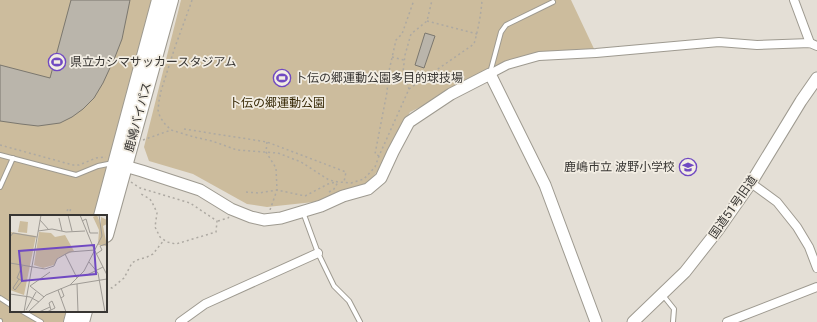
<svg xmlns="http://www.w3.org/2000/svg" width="817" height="322" font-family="Roboto,'Noto Sans JP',sans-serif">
<rect width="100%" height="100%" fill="#e4dfd6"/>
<g fill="#ccbc9d">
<path d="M 0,0 L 153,0 L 94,216 L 11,216 L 11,311 L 66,311 L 63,322 L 0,322 Z"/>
<path d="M 181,0 L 571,0 L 596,53 L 539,56 L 507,65 L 410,112 L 382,166 L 367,184 L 323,201 L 267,207 L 247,204 L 193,174 L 149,161 L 144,147 Z"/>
</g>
<g fill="#bab5ab" stroke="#7b776e">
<path d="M 71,0 L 130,0 L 122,39 L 115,57 L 103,83 L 94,98 L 83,109 L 72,117 L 60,123 L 38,126 L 21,124 L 0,121 L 0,65 L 50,78 Z"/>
<path d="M 425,33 L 435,36 L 424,68 L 415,65 Z"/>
</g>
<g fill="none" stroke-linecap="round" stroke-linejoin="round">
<defs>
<g id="service">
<path d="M 490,73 L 501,32 L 506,25 L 553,2"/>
<path d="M 0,155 L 76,175 L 98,166 L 113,163"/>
<path d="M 0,187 L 13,158"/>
<path d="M 303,212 L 318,253 L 334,286 L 349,301 L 360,322"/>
<path d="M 662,294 L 674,309 L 673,322"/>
<path d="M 0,298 L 11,305"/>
<path d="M 22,311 L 41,322"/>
<path d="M 0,321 L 0,322"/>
</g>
<g id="minor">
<path d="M 794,0 L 810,43"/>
<path d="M 490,74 L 507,65 L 539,56 L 596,53 L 719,42 L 757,45 L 810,43 L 817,46"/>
<path d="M 751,183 L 777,202 L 797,227 L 809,247 L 817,268"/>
<path d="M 180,322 L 205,304 L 318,253"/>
<path d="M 727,322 L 817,287"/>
</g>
<g id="tertiary">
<path d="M 118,164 L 142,171 L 200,190 L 231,209 L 251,217 L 264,220 L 281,218 L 321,206 L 343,196 L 368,189 L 381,178 L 393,152 L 409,122 L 451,94 L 490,74 L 545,185 L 596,322"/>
<path d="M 633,322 L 685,272 L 718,230 L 751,183 L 801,101 L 817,78"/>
</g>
<g id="trunk">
<path d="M 101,216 L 159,0"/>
<path d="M 106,235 L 171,0"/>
<path d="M 71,322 L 74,311"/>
<path d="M 82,322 L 85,311"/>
</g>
</defs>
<use href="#service" stroke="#9e9a90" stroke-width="6"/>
<use href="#minor" stroke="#9e9a90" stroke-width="10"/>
<use href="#tertiary" stroke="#9e9a90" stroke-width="13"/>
<use href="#trunk" stroke="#9e9a90" stroke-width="16"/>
<g stroke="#ada9a2" stroke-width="1.5" stroke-dasharray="2 3" stroke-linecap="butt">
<path d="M 192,0 L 190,6 L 175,47 L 161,91 L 159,101 L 158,110 L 160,117 L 165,124 L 171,130 L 194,137 L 212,141 L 237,150 L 278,153 L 301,162 L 329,180 L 338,182 L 351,183 L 364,179 L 375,167 L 379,156 L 409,89 L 403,72 L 405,55 L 411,34 L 427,21 L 432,0"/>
<path d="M 427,21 L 477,34"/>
<path d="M 392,57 L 404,60"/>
<path d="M 409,89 L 474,44 C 478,30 481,15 482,0"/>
<path d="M 184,129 L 267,142 L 346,172 L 344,182"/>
<path d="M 143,140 L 171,130"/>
<path d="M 267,142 L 266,152 L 276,168 L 277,190 L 270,210"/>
<path d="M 0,145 L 73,165 L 79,165 L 96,158 L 106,157"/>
<path d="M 379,156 L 375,154 L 387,92 L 389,71 L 396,40 L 402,34 L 414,0"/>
<path d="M 131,182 L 140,188 L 190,203 L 217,221 L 216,232 L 176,244 L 167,242 L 160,237 L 155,227 L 157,213 L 154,206 L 150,199 L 141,194"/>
<path d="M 246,192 L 259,193 L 277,190 L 305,196 L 328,184 L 336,182"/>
<path d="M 329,192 L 334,189 L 338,182"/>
<path d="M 66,216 L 68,208"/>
<path d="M 69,216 L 71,207"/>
<path d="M 218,221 L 228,218 L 229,217"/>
<path d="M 106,286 L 112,288 L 124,278 L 132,263 L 137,260 L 147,257 L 153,254 L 164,240"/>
</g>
<use href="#service" stroke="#fff" stroke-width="4"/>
<use href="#minor" stroke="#fff" stroke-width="8"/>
<use href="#tertiary" stroke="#fff" stroke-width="11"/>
<use href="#trunk" stroke="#fff" stroke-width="14"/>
</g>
<defs>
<symbol id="stadium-ring" viewBox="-11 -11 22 22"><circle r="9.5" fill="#f2ede3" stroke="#7049c2" stroke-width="1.5"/><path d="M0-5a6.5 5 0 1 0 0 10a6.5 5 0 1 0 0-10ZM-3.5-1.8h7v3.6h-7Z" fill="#7049c2"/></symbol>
<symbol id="school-ring" viewBox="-11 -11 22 22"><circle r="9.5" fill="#f2ede3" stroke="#7049c2" stroke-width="1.5"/><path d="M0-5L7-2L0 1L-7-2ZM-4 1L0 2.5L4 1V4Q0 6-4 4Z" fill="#7049c2"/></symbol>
</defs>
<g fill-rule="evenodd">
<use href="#stadium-ring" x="47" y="52" width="20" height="20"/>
<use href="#stadium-ring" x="272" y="68" width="20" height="20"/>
<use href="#school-ring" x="678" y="157" width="20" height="20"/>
</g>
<g text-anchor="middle" stroke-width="3.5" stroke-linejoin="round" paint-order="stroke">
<g font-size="12" fill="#383633" stroke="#f2ede3" text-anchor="start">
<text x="70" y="66">県立カシマサッカースタジアム</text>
<text x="295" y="82">卜伝の郷運動公園多目的球技場</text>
<text x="675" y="171" text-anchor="end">鹿嶋市立 波野小学校</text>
</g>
<g font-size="12" fill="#362805" stroke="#f2ede3">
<text x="277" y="107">卜伝の郷運動公園</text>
</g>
<g font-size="12" fill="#383633" stroke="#f2ede3">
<text transform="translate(138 117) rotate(-75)" y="4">鹿嶋バイパス</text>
<text transform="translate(733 207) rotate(-55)" y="4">国道51号旧道</text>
</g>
</g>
<g transform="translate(10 215)">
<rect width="97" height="97" fill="#e4dfd6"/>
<path d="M 87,0 L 91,10 L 91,2 L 97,5 L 97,9 L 93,11 L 97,31 L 88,30 L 89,15 L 83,2 ZM 10,6 L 18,7 L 17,18 L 8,17 ZM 1,17 L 26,21 L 14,80 L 0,75 ZM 29,17 L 41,18 L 45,22 L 55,20 L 64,36 L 48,43 L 44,50 L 33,53 L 24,50 Z" fill="#ccbc9d"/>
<path fill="none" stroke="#9f9b95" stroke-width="1" d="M 58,0 L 62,16M 70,0 L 84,34M 49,3 L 52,16M 30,5 L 39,15M 72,6 L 76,4 L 80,18 L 88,18M 28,16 L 42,14 L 56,17 L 75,16M 0,22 L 3,18 L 27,22M 85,36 L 97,60M 55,39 L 67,63M 86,39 L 92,35 L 90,31 L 96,29 L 97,33M 79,47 L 88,58 L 95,97M 0,48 L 35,54 L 44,51 L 47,44 L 59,37 L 85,35M 77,60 L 93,52M 9,64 L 3,73 L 5,75 L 12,66 L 9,64 L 7,63 L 12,51M 67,69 L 68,97M 60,70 L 97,64M 51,73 L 54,81 L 51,83M 48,75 L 56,97M 0,79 L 20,82 L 29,87M 34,82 L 20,71 L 40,57M 16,95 L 26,77M 14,97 L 31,0M 18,97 L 36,80 L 60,70 L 74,56 L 92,21 L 89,0M 29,97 L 40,92M 37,97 L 45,93 L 42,86 L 39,88 L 41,95"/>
<path fill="#7049c2" fill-opacity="0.15" stroke="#7049c2" stroke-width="2" d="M 84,30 L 86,59 L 12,66 L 9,36 Z"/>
<rect width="97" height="97" fill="none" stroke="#383633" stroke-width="2"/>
</g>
</svg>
